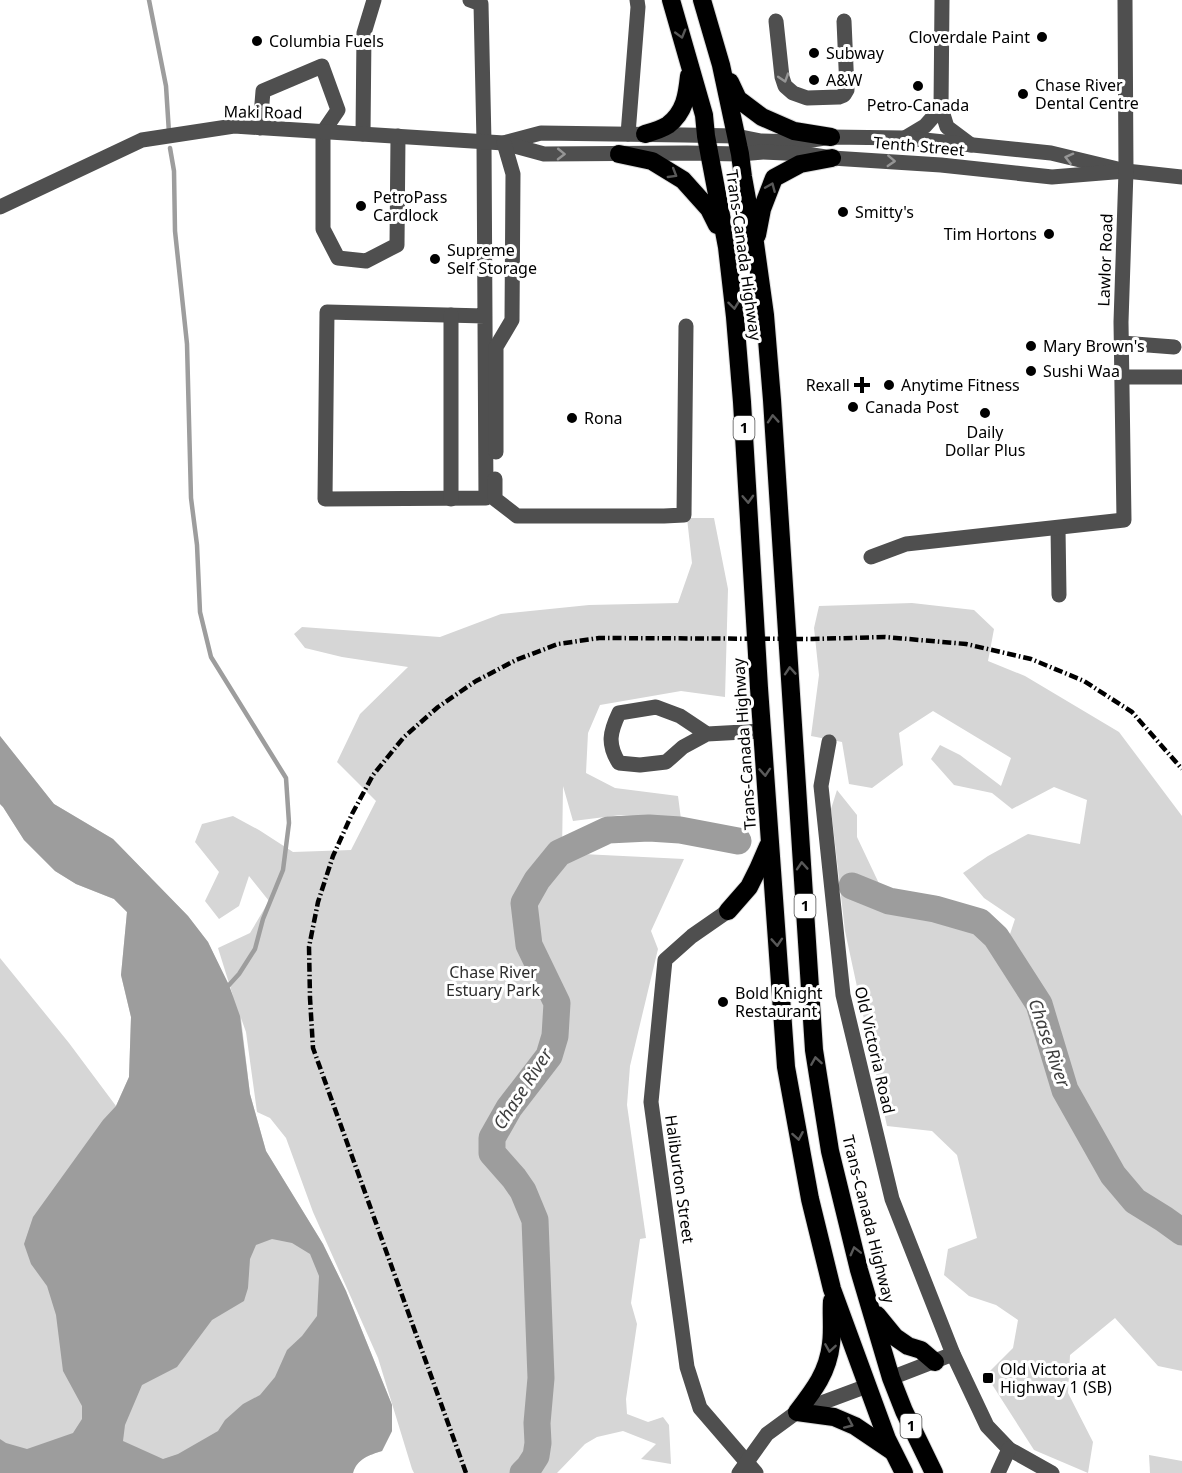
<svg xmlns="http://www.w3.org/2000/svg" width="1182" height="1473" font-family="'Noto Sans',sans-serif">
<rect width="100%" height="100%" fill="#fff"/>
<g fill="#d6d6d6">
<path d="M 687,518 L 714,518 L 728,589 L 725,697 L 681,691 L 600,705 L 588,733 L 586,773 L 615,788 L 678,796 L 681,819 L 621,815 L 573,821 L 563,786 L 562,853 L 684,859 L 651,931 L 658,949 L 630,1066 L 627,1105 L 646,1238 L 640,1239 L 631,1303 L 637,1324 L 626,1399 L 627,1414 L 648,1422 L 663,1417 L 669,1425 L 671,1464 L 641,1459 L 656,1444 L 623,1431 L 597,1437 L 585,1444 L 557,1473 L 414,1473 L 412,1469 L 378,1358 L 313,1212 L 286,1138 L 270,1118 L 257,1112 L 246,1032 L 241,1018 L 250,1094 L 266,1151 L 323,1244 L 346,1291 L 392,1405 L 392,1431 L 382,1451 C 369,1455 357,1459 353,1473 L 0,1473 L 0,958 L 69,1043 L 116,1106 L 129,1077 L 131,1017 L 121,975 L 127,912 L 114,899 L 76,884 L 55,871 L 24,840 L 3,807 L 0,804 L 0,736 L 54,804 L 113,839 L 188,916 L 208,942 L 233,996 L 218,948 L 250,933 L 269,901 L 249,876 L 239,906 L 219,919 L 205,901 L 219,872 L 195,842 L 202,824 L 233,816 L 259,830 L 293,852 L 351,850 L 376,801 L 337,762 L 360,714 L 408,667 L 342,657 L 305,648 L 294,634 L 302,627 L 440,637 L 501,614 L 589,605 L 678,603 L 692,563 Z"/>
<path d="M 912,603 L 974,610 L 994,629 L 988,661 L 1025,676 L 1119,732 L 1182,816 L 1182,1371 L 1158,1366 L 1115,1318 L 1070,1355 L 1068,1393 L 1093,1442 L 1088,1473 L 1034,1450 L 986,1375 L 1013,1348 L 1018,1320 L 996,1305 L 969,1296 L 944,1275 L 948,1249 L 977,1238 L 957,1155 L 932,1131 L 887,1126 L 845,931 L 831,809 L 837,790 L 857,815 L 857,837 L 883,892 L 969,918 L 1008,940 L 1015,919 L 984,898 L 963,873 L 988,856 L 1028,834 L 1080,844 L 1087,800 L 1054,787 L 1012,809 L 992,793 L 954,785 L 931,759 L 940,745 L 960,755 L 1001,786 L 1011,758 L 933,711 L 899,733 L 903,765 L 872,788 L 849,784 L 842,742 L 811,736 L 819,675 L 814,628 L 819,606 Z"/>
<path d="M 1149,1455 L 1182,1461 L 1182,1473 L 1150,1473 Z"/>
</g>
<path fill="#9d9d9d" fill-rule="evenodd" d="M 0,736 L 54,804 L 113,839 L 188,916 L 208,942 L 229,985 L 240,1016 L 250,1094 L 266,1151 L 323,1244 L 346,1291 L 392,1405 L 392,1431 L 382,1451 C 369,1455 357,1459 353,1473 L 0,1473 L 0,1439 L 6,1443 L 27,1449 L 73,1433 L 82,1419 L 82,1406 L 63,1371 L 56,1315 L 47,1286 L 31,1264 L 24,1244 L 33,1217 L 103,1120 L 116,1106 L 129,1077 L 131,1017 L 121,975 L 127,912 L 114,899 L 76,884 L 55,871 L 24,840 L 3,807 L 0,804 ZM 272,1239 L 292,1243 L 310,1254 L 319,1276 L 317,1316 L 302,1336 L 287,1350 L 275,1377 L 260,1395 L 243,1404 L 225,1420 L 218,1431 L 178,1454 L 163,1459 L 123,1441 L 125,1425 L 142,1385 L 177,1367 L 212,1320 L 244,1301 L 248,1288 L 250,1259 L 256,1245 Z"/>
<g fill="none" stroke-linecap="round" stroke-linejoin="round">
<g stroke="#9d9d9d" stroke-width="4.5">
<path d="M 149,0 L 166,86 L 169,133"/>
<path d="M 170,148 L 174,171 L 175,231 L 187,344 L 191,498 L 197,545 L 200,612 L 211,657 L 286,778 L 289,823 L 283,870 L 263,919 L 255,949 L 239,974 L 229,985"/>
</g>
<g stroke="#9d9d9d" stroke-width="27">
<path d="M 852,886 L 889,901 L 935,909 L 980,922 L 996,937 L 1039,1004 L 1065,1090 L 1113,1175 L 1135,1201 L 1164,1219 L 1182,1232"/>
<path d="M 523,1473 L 529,1467 L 536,1456 L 538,1443 L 537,1423 L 541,1378 L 535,1220 L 523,1191 L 514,1178 L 492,1153 L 492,1138 L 509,1108 L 549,1056 L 555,1036 L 557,1003 L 529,945 L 524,903 L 537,880 L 559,853 L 608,830 L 649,828 L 680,830 L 738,841"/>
</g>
<defs>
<g id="highway">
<path d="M 671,0 L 704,115 L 706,136 L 727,247 L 735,317 L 742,402 L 759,688 L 786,1067 L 810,1199 L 832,1289 L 887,1439 L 904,1473"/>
<path d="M 702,0 L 721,65 L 740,154 L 743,177 L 755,243 L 765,315 L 772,400 L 814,1050 L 830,1151 L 859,1270 L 891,1378 L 904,1411 L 934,1473"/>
<path d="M 730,82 L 738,99 L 762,117 L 794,131 L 831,137"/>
<path d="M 645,134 C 652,132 662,129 668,125 C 685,112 687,95 689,76"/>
<path d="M 619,154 L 652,161 L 683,180 L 709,209 L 717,225"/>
<path d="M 757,235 L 762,209 L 774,178 L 800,164 L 832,158"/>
<path d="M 728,911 L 749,887 L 758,869 L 768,846"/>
<path d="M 832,1301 C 831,1315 833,1330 831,1344 C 828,1372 814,1390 797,1412 L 834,1417 L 855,1426 L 892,1451"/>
<path d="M 877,1315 L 895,1337 L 908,1346 L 921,1350 L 935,1362"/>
</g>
</defs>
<use href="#highway" stroke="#dbdbdb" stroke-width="20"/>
<g stroke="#4f4f4f" stroke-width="15">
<path d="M 470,0 L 481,4 L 484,142 L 486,498 L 325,499 L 327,312 L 485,316"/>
<path d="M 942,0 L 941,108 L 947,127 L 971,145"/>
<path d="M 776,21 L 782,77 L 785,86 L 793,93 L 807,98 L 839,97 L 844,95 L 847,90 L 844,21"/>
<path d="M 260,128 L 263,91 L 322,66 L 338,110 L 323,132 L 323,229 L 338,258 L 366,261 L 397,245 L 398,136"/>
<path d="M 363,134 L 364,33 L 374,0"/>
<path d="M 628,134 L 638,7 L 637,0"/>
<path d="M 905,138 L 925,126 L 941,108"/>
<path d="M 507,142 L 541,133 L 684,135 L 736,136 L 761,141 L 799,142 L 831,137 L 905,138 L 1051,153 L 1126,171 L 1182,177"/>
<path d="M 0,207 L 142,140 L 234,126 L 504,143 L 544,154 L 687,153 L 740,154 L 763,152 L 806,154 L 832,158 L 941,165 L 1052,177 L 1126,171"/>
<path d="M 1122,343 L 1174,347"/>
<path d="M 1123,377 L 1182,377"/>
<path d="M 496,452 L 496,347 L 512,320 L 513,174 L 504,143"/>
<path d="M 495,479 L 495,499 L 517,516 L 664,516 L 684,515 L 686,326"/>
<path d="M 451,499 L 451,315"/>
<path d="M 1058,528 L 1059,595"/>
<path d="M 871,557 L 906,544 L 1124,520 L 1121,322 L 1126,171 L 1125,0"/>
<path d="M 707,734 L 683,747 L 666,762 L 640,765 L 619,763 C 607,744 610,732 619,713 L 656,707 L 680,716 L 707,734 L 762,731"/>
<path d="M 829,742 L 821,786 L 843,995 L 892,1199 L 953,1354"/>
<path d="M 728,911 L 692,936 L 665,960 L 651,1102 L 687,1367 L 700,1408 L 756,1473"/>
<path d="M 891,1378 L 953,1354 L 987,1426 L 1009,1449 L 1052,1473"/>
<path d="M 739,1473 L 767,1434 L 797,1412 L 867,1386"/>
<path d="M 998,1473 L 1009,1449"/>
</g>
<use href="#highway" stroke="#000" stroke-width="18"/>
<path stroke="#000" stroke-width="4.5" stroke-dasharray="9 3 1.5 3" stroke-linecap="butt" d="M 466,1473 L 313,1048 L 310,998 L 309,947 L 318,902 L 333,856 L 352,814 L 373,775 L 404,737 L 438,707 L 476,681 L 516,660 L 558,644 L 599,638 L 812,639 L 885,637 L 966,644 L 1031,659 L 1084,681 L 1132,712 L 1182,769"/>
</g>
<defs><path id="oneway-chevron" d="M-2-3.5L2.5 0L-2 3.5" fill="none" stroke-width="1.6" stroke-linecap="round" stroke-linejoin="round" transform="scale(1.5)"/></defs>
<g stroke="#595959">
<use href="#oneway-chevron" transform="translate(681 34) rotate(74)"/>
<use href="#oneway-chevron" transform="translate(673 174) rotate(31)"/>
<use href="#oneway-chevron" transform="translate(771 187) rotate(-67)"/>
<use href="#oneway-chevron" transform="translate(734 305) rotate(83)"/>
<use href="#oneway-chevron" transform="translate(773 419) rotate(-94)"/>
<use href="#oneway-chevron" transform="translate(748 499) rotate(87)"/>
<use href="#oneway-chevron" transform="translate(790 671) rotate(-94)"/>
<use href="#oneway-chevron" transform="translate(765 772) rotate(86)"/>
<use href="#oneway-chevron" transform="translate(802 866) rotate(-94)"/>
<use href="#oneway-chevron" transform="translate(777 942) rotate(86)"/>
<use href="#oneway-chevron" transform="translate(816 1061) rotate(-99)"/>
<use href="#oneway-chevron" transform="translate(798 1136) rotate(80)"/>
<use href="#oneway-chevron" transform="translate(855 1251) rotate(-104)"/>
<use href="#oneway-chevron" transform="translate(830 1348) rotate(99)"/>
<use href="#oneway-chevron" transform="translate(849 1424) rotate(24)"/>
</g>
<g stroke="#959595">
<use href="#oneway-chevron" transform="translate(784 78) rotate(72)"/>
<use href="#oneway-chevron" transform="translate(561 154) rotate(1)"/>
<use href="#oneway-chevron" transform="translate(1069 158) rotate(-166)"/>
<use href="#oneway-chevron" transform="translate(891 161) rotate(3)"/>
</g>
<g fill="#000" stroke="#fff" stroke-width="2">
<circle cx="1042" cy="37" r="6"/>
<circle cx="257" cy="41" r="6"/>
<circle cx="814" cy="53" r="6"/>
<circle cx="814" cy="80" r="6"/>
<circle cx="918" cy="86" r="6"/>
<circle cx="1023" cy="94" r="6"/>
<circle cx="361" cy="206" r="6"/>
<circle cx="843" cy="212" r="6"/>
<circle cx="1049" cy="234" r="6"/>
<circle cx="435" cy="259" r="6"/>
<circle cx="1031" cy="346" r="6"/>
<circle cx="1031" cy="371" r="6"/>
<path d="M859 376h6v6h6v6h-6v6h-6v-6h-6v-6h6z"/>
<circle cx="889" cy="385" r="6"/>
<circle cx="853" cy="407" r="6"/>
<circle cx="985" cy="413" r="6"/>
<circle cx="572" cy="418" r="6"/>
<circle cx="723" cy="1002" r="6"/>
<rect x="982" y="1372" width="12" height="12" rx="3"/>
</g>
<g text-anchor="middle" stroke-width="6" stroke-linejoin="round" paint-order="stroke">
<g fill="#fff" stroke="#4c4c4c" stroke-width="1.5">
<rect x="733.5" y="416" width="21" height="24" rx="4.5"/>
<rect x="794.5" y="894" width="21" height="24" rx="4.5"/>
<rect x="900.5" y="1414" width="21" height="24" rx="4.5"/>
</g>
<g font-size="15" font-weight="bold" fill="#000">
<text x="744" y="433">1</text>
<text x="805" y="911">1</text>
<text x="911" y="1431">1</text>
</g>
<g font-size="16" fill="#000" stroke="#fff" text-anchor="start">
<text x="1030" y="43" text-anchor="end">Cloverdale Paint</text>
<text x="269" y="47">Columbia Fuels</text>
<text x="826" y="59">Subway</text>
<text x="826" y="86">A&amp;W</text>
<text x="1035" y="91">Chase River<tspan x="1035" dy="18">Dental Centre</tspan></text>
<text x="918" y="111" text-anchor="middle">Petro-Canada</text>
<text x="373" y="203">PetroPass<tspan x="373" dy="18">Cardlock</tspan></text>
<text x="855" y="218">Smitty's</text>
<text x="1037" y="240" text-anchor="end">Tim Hortons</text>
<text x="447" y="256">Supreme<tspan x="447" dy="18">Self Storage</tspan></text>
<text x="1043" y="352">Mary Brown's</text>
<text x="1043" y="377">Sushi Waa</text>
<text x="850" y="391" text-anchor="end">Rexall</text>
<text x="901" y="391">Anytime Fitness</text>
<text x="865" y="413">Canada Post</text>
<text x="584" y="424">Rona</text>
<text x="985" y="438" text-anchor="middle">Daily<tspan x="985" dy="18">Dollar Plus</tspan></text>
<text x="735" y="999">Bold Knight<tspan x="735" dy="18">Restaurant</tspan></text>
<text x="1000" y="1375">Old Victoria at<tspan x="1000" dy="18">Highway 1 (SB)</tspan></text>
</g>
<g font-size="16" fill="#000" stroke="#fff">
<text transform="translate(263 112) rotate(1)" y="6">Maki Road</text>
<text transform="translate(919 146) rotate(5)" y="6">Tenth Street</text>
<text transform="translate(744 255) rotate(82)" y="6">Trans-Canada Highway</text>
<text transform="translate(1105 260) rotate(-88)" y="6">Lawlor Road</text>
<text transform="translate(744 744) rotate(-94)" y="6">Trans-Canada Highway</text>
<text transform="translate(875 1050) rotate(77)" y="6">Old Victoria Road</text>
<text transform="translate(680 1179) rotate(82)" y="6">Haliburton Street</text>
<text transform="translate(869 1219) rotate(76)" y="6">Trans-Canada Highway</text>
</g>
<g font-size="16" fill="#2d2d2d" stroke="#fff">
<text x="493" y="978">Chase River<tspan x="493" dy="18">Estuary Park</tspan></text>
</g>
<g font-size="18" font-style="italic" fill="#3e3e3e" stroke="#fff">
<text transform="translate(1049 1043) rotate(71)" y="6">Chase River</text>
<text transform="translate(523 1089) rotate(-57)" y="6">Chase River</text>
</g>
</g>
</svg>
